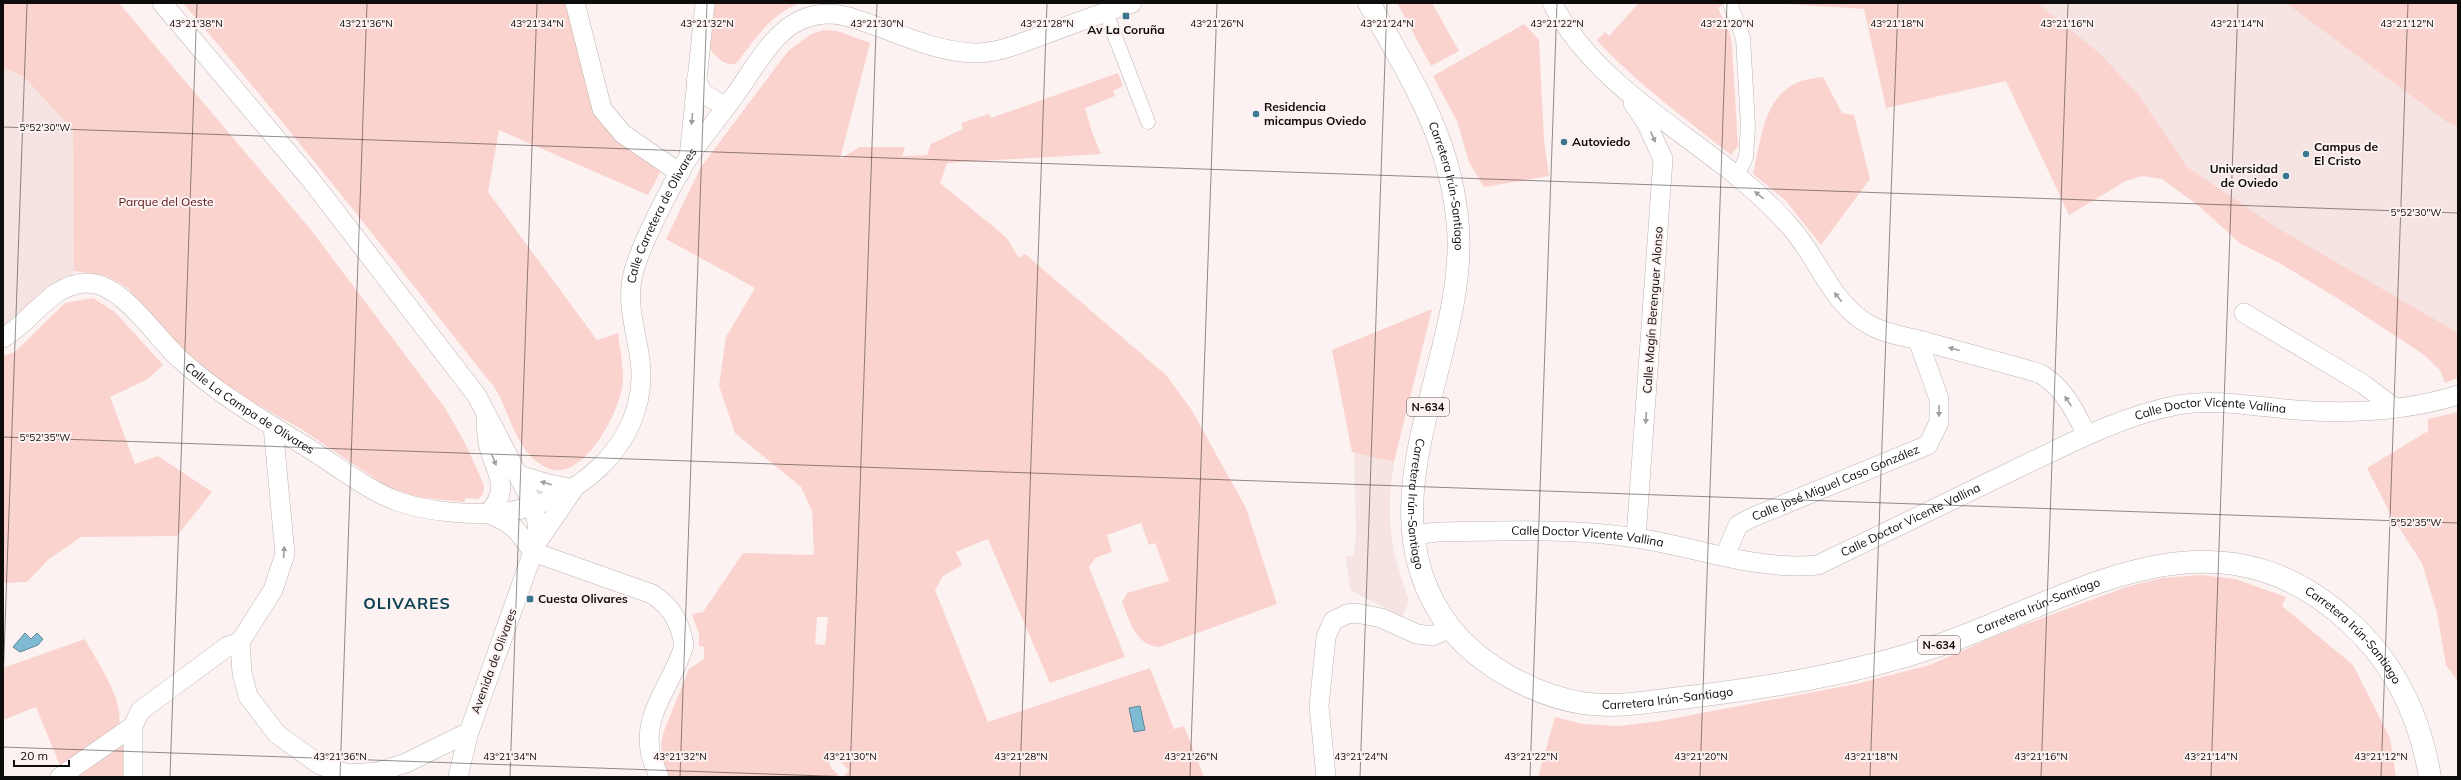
<svg xmlns="http://www.w3.org/2000/svg" width="2461" height="780" font-family="Mulish,sans-serif">
<rect width="100%" height="100%" fill="#fcf2f1"/>
<g fill="#f5e4e1">
<path d="M 2012,3 L 2286,3 L 2458,127 L 2458,347 L 2212,210 Z"/>
<path d="M 3,68 L 23,76 L 73,130 L 74,271 L 71,283 L 3,335 Z"/>
<path d="M 1354,452 L 1394,462 L 1390,492 L 1390,525 L 1394,554 L 1409,602 L 1402,617 L 1350,590 L 1346,557 L 1354,556 L 1356,535 Z"/>
</g>
<g fill="#fbd3ce" fill-rule="evenodd">
<path d="M 3,3 L 119,3 L 311,230 L 445,408 L 465,443 L 484,485 L 483,494 L 478,499 L 466,498 L 464,502 L 416,497 L 386,486 L 301,429 L 248,399 L 203,369 L 162,332 L 128,288 L 107,276 L 74,271 L 73,130 L 23,76 L 3,68 Z"/>
<path d="M 183,3 L 570,3 L 588,80 L 662,169 L 648,195 L 499,130 L 488,192 L 597,340 L 618,333 C 620,348 623,364 623,379 C 623,407 585,481 550,469 C 517,457 511,415 495,388 C 490,381 483,374 478,367 C 381,244 284,122 183,3 Z"/>
<path d="M 711,3 L 801,3 C 772,13 757,36 739,60 L 735,64 C 722,66 716,56 709,48 Z"/>
<path d="M 1397,3 L 1432,3 L 1459,51 L 1431,66 Z"/>
<path d="M 1639,3 L 1726,3 L 1718,8 L 1731,37 L 1732,47 L 1738,146 L 1731,155 C 1685,118 1637,84 1597,40 L 1605,32 L 1609,36 Z"/>
<path d="M 1771,3 L 2037,3 L 2098,52 L 2137,93 L 2187,167 L 2279,229 L 2458,333 L 2458,378 L 2445,383 L 2440,370 L 2423,354 L 2345,303 L 2281,264 L 2241,244 L 2200,207 L 2162,179 L 2142,176 L 2126,181 L 2069,215 L 2006,81 L 1886,108 L 1864,9 Z"/>
<path d="M 2286,3 L 2458,3 L 2458,127 L 2447,122 Z"/>
<path d="M 1524,24 L 1539,40 L 1544,140 L 1549,176 L 1484,187 L 1469,162 L 1457,121 L 1433,76 Z"/>
<path d="M 824,30 L 837,31 L 870,43 L 840,159 L 860,147 L 905,147 L 902,156 L 927,155 L 931,144 L 963,129 L 961,123 L 989,114 L 991,118 L 1118,73 L 1123,86 L 1113,91 L 1115,96 L 1085,108 L 1092,132 L 1101,154 L 947,163 L 940,183 L 1006,237 L 1019,258 L 1025,254 L 1166,375 L 1191,409 L 1246,508 L 1277,604 L 1159,647 C 1135,645 1130,621 1122,602 L 1127,593 L 1169,581 L 1155,543 L 1149,545 L 1141,523 L 1107,535 L 1112,552 L 1095,558 L 1089,567 L 1125,657 L 1050,683 L 988,539 L 956,552 L 962,565 L 943,576 L 935,590 L 988,722 L 1150,668 L 1174,729 L 1184,726 L 1204,777 L 843,777 L 849,770 L 835,757 L 828,760 L 832,769 L 839,775 L 837,777 L 665,777 L 661,744 L 664,731 L 689,669 L 704,659 L 704,647 L 699,646 L 699,634 L 692,614 L 703,612 L 743,553 L 814,555 L 812,511 L 801,487 L 735,433 L 719,386 L 726,337 L 755,288 L 666,239 L 701,167 L 788,51 L 811,34 ZM 817,617 L 828,617 L 825,645 L 815,644 Z"/>
<path d="M 1823,77 L 1842,113 L 1854,115 L 1870,179 L 1821,245 L 1785,200 L 1753,174 C 1761,142 1763,96 1799,82 C 1806,79 1815,78 1823,77 Z"/>
<path d="M 93,298 L 115,312 L 163,365 L 148,379 L 110,397 L 135,464 L 158,456 L 212,492 L 177,536 L 81,537 L 49,559 L 27,582 L 3,583 L 3,356 L 15,352 L 65,303 Z"/>
<path d="M 1432,309 L 1394,462 L 1352,452 L 1332,350 Z"/>
<path d="M 2458,412 L 2458,679 L 2457,680 L 2446,665 L 2437,613 L 2422,563 L 2392,517 L 2367,468 L 2428,431 L 2428,419 Z"/>
<path d="M 2201,575 L 2235,579 L 2286,597 L 2282,606 L 2353,665 L 2390,738 L 2396,777 L 1538,777 L 1555,717 L 1583,724 L 1619,726 L 1660,721 L 1856,684 L 1930,665 L 2000,634 L 2126,587 L 2162,578 Z"/>
<path d="M 85,639 C 97,662 127,703 118,729 L 61,768 L 36,707 L 3,720 L 3,668 Z"/>
<path d="M 128,740 L 127,777 L 71,777 Z"/>
</g>
<g fill="#7ebad2" stroke="#5d8697">
<path d="M 25,633 L 31,639 L 37,633 L 43,639 L 38,645 L 20,652 L 13,647 Z"/>
<path d="M 1140,706 L 1145,730 L 1134,732 L 1129,708 Z"/>
</g>
<g fill="none" stroke-linecap="round" stroke-linejoin="round">
<defs>
<g id="pedestrian">
<path d="M 1730,3 L 1743,38 L 1748,126 L 1746,157 L 1737,177"/>
<path d="M 1106,13 L 1148,122"/>
</g>
<g id="minor">
<path d="M 162,3 L 311,180 L 477,396 L 534,506 L 538,529 L 533,552 L 469,732 L 458,777"/>
<path d="M 575,3 L 602,109 L 623,134 L 680,173"/>
<path d="M 1552,3 C 1606,104 1722,145 1793,230 C 1819,261 1832,303 1868,324 C 1884,334 1905,336 1923,341 C 1961,352 2000,362 2039,373 C 2064,387 2074,410 2087,435"/>
<path d="M 696,81 L 704,94 L 726,107"/>
<path d="M 1633,103 L 1647,124 L 1663,159 L 1636,538"/>
<path d="M 689,157 L 705,3"/>
<path d="M 2244,313 L 2363,384 L 2395,408"/>
<path id="s1" d="M 3,338 C 33,321 49,285 86,283 C 122,282 154,336 181,360 C 221,397 270,424 316,453 C 342,470 368,490 397,501 C 426,512 476,516 506,512 C 575,503 643,447 641,372 C 640,341 626,310 632,279 C 637,250 672,184 688,158 C 703,136 720,116 735,95 C 751,73 771,36 795,23 C 814,12 835,12 855,19 C 896,31 933,52 975,53 C 999,53 1021,43 1043,35 C 1073,24 1102,13 1132,3"/>
<path d="M 486,419 C 487,428 486,439 489,447 C 496,474 512,488 488,513"/>
<path d="M 273,426 L 285,554 L 273,590 L 240,642 L 242,673 L 248,696 L 277,734 L 320,765 L 348,774 L 378,772 L 406,763 L 469,732"/>
<path d="M 519,475 L 549,484 L 573,489"/>
<path d="M 489,514 C 514,524 518,531 533,552"/>
<path id="s2" d="M 1413,535 L 1437,532 C 1503,531 1570,528 1636,538 C 1697,547 1756,571 1818,565 C 1883,533 1949,502 2014,470 C 2067,445 2120,416 2178,405 C 2217,398 2257,407 2296,410 C 2350,414 2407,411 2458,395"/>
<path d="M 536,544 L 573,490"/>
<path d="M 533,552 L 652,594 C 672,607 680,622 684,645 C 675,680 643,712 650,750 C 651,759 656,768 659,777"/>
<path id="s3" d="M 1725,556 L 1738,525 L 1751,518 L 1928,445 L 1939,422 L 1939,399 L 1918,340"/>
<path d="M 60,777 L 133,726"/>
<path d="M 133,777 L 133,726 L 140,711 L 228,646 L 240,642"/>
<path d="M 1326,777 L 1319,706 L 1326,637 L 1333,621 L 1347,614 L 1356,613 L 1381,618 L 1417,634 L 1433,636 L 1450,628"/>
</g>
<g id="trunk">
<path id="s4" d="M 1369,3 C 1411,79 1451,138 1458,227 C 1468,360 1355,506 1451,629 C 1482,667 1535,695 1582,703 C 1615,708 1648,702 1681,698 C 1767,688 1854,674 1937,646 C 2077,597 2212,498 2348,621 C 2394,662 2420,717 2430,777"/>
</g>
</defs>
<use href="#pedestrian" stroke="#bdb4b3" stroke-width="15"/>
<use href="#minor" stroke="#bdb4b3" stroke-width="20"/>
<use href="#trunk" stroke="#bdb4b3" stroke-width="23"/>
<use href="#pedestrian" stroke="#fff" stroke-width="14"/>
<use href="#minor" stroke="#fff" stroke-width="19"/>
<use href="#trunk" stroke="#fff" stroke-width="22"/>
</g>
<defs><path id="oneway-solid" d="M-6-.8H1V-3.2L6.5 0L1 3.2V.8H-6Z"/></defs>
<g fill="#9f9e9e">
<use href="#oneway-solid" transform="translate(692 119) rotate(96)"/>
<use href="#oneway-solid" transform="translate(1653 137) rotate(66)"/>
<use href="#oneway-solid" transform="translate(1759 195) rotate(-141)"/>
<use href="#oneway-solid" transform="translate(1838 297) rotate(-129)"/>
<use href="#oneway-solid" transform="translate(1954 349) rotate(-165)"/>
<use href="#oneway-solid" transform="translate(2068 401) rotate(-123)"/>
<use href="#oneway-solid" transform="translate(1939 411) rotate(91)"/>
<use href="#oneway-solid" transform="translate(1646 418) rotate(94)"/>
<use href="#oneway-solid" transform="translate(494 460) rotate(68)"/>
<use href="#oneway-solid" transform="translate(546 483) rotate(-164)"/>
<use href="#oneway-solid" transform="translate(284 552) rotate(-86)"/>
</g>
<path fill="none" stroke="#0f0c0c" stroke-width="1" stroke-opacity="0.45" d="M 3,127 L 2458,213M 3,437 L 2458,523M 3,683 L 27,3M 3,747 L 852,777M 170,777 L 197,3M 340,777 L 367,3M 510,777 L 537,3M 680,777 L 707,3M 850,777 L 877,3M 1020,777 L 1047,3M 1190,777 L 1217,3M 1360,777 L 1387,3M 1530,777 L 1557,3M 1700,777 L 1727,3M 1870,777 L 1898,3M 2041,777 L 2068,3M 2211,777 L 2238,3M 2381,777 L 2408,3"/>
<g fill="#3a778e" stroke="#fcf2f1" stroke-width="1.5">
<rect x="1122" y="12" width="8" height="8" rx="2"/>
<circle cx="1256" cy="114" r="4"/>
<circle cx="1564" cy="142" r="4"/>
<circle cx="2306" cy="154" r="4"/>
<circle cx="2286" cy="176" r="4"/>
<rect x="526" y="595" width="8" height="8" rx="2"/>
</g>
<g text-anchor="middle" stroke-width="4" stroke-linejoin="round" paint-order="stroke">
<g fill="#fcf2f1" stroke="#565151" stroke-width="1">
<rect x="1407" y="398" width="42" height="18" rx="3"/>
<rect x="1918" y="636" width="42" height="18" rx="3"/>
</g>
<g font-size="11" font-weight="bold" fill="#0f0c0c">
<text x="1428" y="411">N-634</text>
<text x="1939" y="649">N-634</text>
</g>
<g font-size="12" font-weight="bold" fill="#0f0c0c" stroke="#fcf2f1" text-anchor="start">
<text x="1126" y="34" text-anchor="middle">Av La Coruña</text>
<text x="1264" y="111">Residencia<tspan x="1264" dy="14">micampus Oviedo</tspan></text>
<text x="1572" y="146">Autoviedo</text>
<text x="2314" y="151">Campus de<tspan x="2314" dy="14">El Cristo</tspan></text>
<text x="2278" y="173" text-anchor="end">Universidad<tspan x="2278" dy="14">de Oviedo</tspan></text>
<text x="538" y="603">Cuesta Olivares</text>
</g>
<g font-size="12" fill="#0f0c0c" stroke="#fcf2f1">
<text dy="4" stroke="none"><textPath href="#s4" startOffset="201">Carretera Irún-Santiago</textPath></text>
<text dy="4" stroke="none"><textPath href="#s1" startOffset="972">Calle Carretera de Olivares</textPath></text>
<text transform="translate(1653 310) rotate(-86)" y="4">Calle Magín Berenguer Alonso</text>
<text dy="4" stroke="none"><textPath href="#s1" startOffset="311">Calle La Campa de Olivares</textPath></text>
<text dy="4" stroke="none"><textPath href="#s2" startOffset="835">Calle Doctor Vicente Vallina</textPath></text>
<text dy="4" stroke="none"><textPath href="#s3" startOffset="140">Calle José Miguel Caso González</textPath></text>
<text dy="4" stroke="none"><textPath href="#s4" startOffset="525">Carretera Irún-Santiago</textPath></text>
<text dy="4" stroke="none"><textPath href="#s2" startOffset="511">Calle Doctor Vicente Vallina</textPath></text>
<text dy="4" stroke="none"><textPath href="#s2" startOffset="175">Calle Doctor Vicente Vallina</textPath></text>
<text dy="4" stroke="none"><textPath href="#s4" startOffset="1282">Carretera Irún-Santiago</textPath></text>
<text dy="4" stroke="none"><textPath href="#s4" startOffset="1628">Carretera Irún-Santiago</textPath></text>
<text transform="translate(494 661) rotate(-70)" y="4">Avenida de Olivares</text>
<text dy="4" stroke="none"><textPath href="#s4" startOffset="898">Carretera Irún-Santiago</textPath></text>
</g>
<g font-size="12" fill="#5b1614" stroke="#fcf2f1">
<text x="166" y="206">Parque del Oeste</text>
</g>
<g font-size="16" font-weight="bold" letter-spacing="1" fill="#0e4253" stroke="#fcf2f1">
<text x="407" y="609">OLIVARES</text>
</g>
</g>
<g font-size="10" text-anchor="middle" fill="#0f0c0c" stroke="#fcf2f1" stroke-width="4" stroke-linejoin="round" paint-order="stroke">
<text x="196" y="27">43°21'38"N</text>
<text x="366" y="27">43°21'36"N</text>
<text x="537" y="27">43°21'34"N</text>
<text x="707" y="27">43°21'32"N</text>
<text x="877" y="27">43°21'30"N</text>
<text x="1047" y="27">43°21'28"N</text>
<text x="1217" y="27">43°21'26"N</text>
<text x="1387" y="27">43°21'24"N</text>
<text x="1557" y="27">43°21'22"N</text>
<text x="1727" y="27">43°21'20"N</text>
<text x="1897" y="27">43°21'18"N</text>
<text x="2067" y="27">43°21'16"N</text>
<text x="2237" y="27">43°21'14"N</text>
<text x="2407" y="27">43°21'12"N</text>
<text x="45" y="131">5°52'30"W</text>
<text x="2416" y="216">5°52'30"W</text>
<text x="45" y="441">5°52'35"W</text>
<text x="2416" y="526">5°52'35"W</text>
<text x="340" y="760">43°21'36"N</text>
<text x="510" y="760">43°21'34"N</text>
<text x="680" y="760">43°21'32"N</text>
<text x="850" y="760">43°21'30"N</text>
<text x="1021" y="760">43°21'28"N</text>
<text x="1191" y="760">43°21'26"N</text>
<text x="1361" y="760">43°21'24"N</text>
<text x="1531" y="760">43°21'22"N</text>
<text x="1701" y="760">43°21'20"N</text>
<text x="1871" y="760">43°21'18"N</text>
<text x="2041" y="760">43°21'16"N</text>
<text x="2211" y="760">43°21'14"N</text>
<text x="2381" y="760">43°21'12"N</text>
</g>
<rect width="2461" height="780" fill="none" stroke="#0f0c0c" stroke-width="8"/>
<path d="M14 760v6h55v-6" fill="none" stroke="#0f0c0c" stroke-width="2"/>
<text x="20" y="760" font-size="12" fill="#0f0c0c" stroke="#fcf2f1" stroke-width="3" paint-order="stroke">20 m</text>
</svg>
